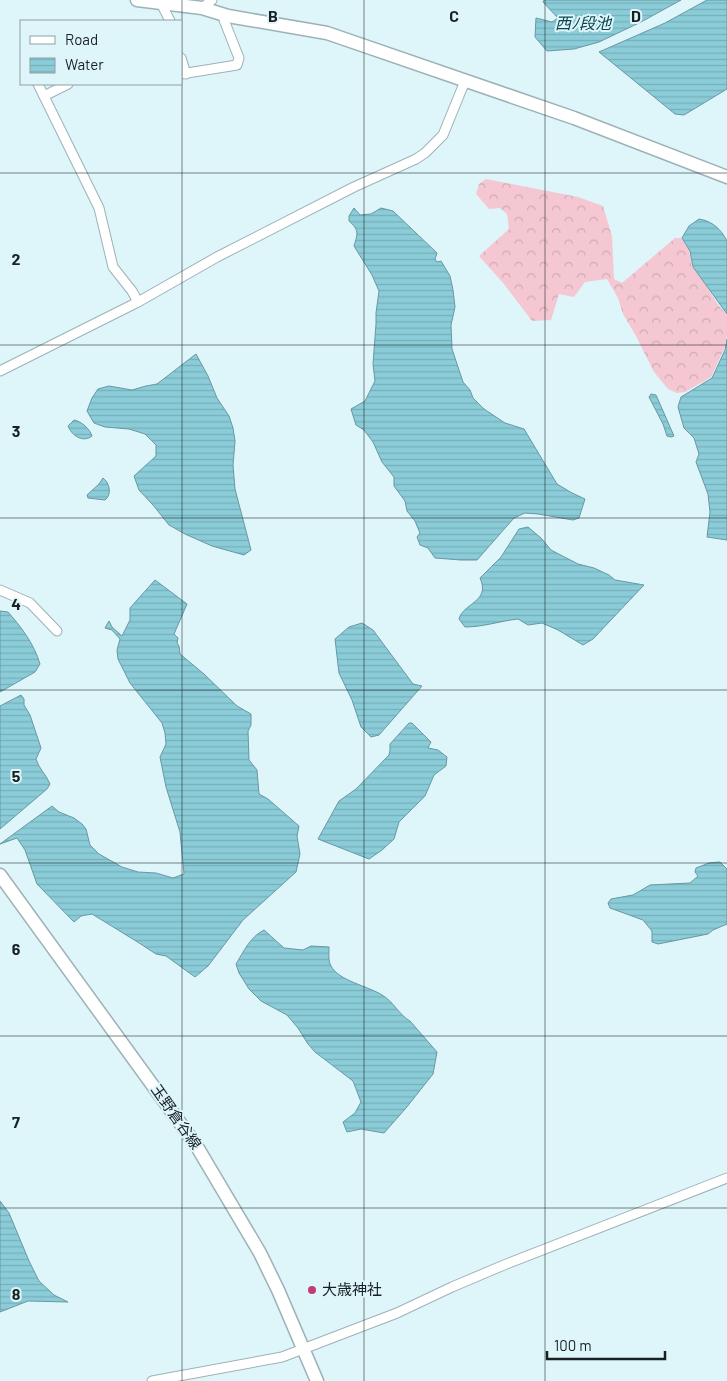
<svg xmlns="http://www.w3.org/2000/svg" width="727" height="1381" font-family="Barlow,'Noto Sans JP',sans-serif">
<defs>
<pattern id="forest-crowns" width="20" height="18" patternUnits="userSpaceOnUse" patternTransform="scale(1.25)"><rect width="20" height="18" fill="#f4c7d2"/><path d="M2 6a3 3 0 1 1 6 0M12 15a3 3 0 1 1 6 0" fill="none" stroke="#d0abb4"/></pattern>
<pattern id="water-rules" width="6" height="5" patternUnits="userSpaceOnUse" patternTransform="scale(1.25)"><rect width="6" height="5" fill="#8bccd9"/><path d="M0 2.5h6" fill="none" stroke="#77afba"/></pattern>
</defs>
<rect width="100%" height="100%" fill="#def5fa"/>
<path fill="url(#forest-crowns)" d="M 486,179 L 578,197 L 603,206 L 612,236 L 614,279 L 622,283 L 675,238 L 681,238 L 689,250 L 692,267 L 701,278 L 719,306 L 727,315 L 727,335 L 724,349 L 711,377 L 685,392 L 677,393 L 668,389 L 654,372 L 636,336 L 623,314 L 618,298 L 607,279 L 585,282 L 574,297 L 559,294 L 551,320 L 532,321 L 504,284 L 479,256 L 509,229 L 507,214 L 500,208 L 489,209 L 476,194 L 479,184 Z"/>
<g fill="url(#water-rules)" stroke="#6898a2">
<path d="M 544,0 L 681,0 L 641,22 L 599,42 L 574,49 L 547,51 L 535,37 L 536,18 L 552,22 L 558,18 L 543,2 Z"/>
<path d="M 707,0 L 727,0 L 727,89 L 684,115 L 675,114 L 599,52 L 665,23 Z"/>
<path d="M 354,208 L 360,215 L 371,214 L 381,208 L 393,211 L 437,253 L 435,259 L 437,262 L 441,261 L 450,276 L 453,290 L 455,307 L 451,325 L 452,349 L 463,382 L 470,390 L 473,398 L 484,409 L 505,423 L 524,429 L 557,484 L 572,493 L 585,499 L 579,518 L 573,520 L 538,514 L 525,513 L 514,518 L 477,560 L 461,560 L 435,558 L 428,548 L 420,545 L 417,537 L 420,533 L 415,521 L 407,511 L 405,501 L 394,486 L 394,477 L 382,462 L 373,442 L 364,430 L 356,425 L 351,409 L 365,401 L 375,381 L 373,364 L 376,324 L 376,313 L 379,291 L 372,275 L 354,246 C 358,233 359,230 349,221 L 349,216 Z"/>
<path d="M 699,219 C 712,221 721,229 727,241 L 727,314 L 693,267 L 690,251 L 682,238 L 689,226 Z"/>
<path d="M 727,339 L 727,540 L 707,537 L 710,512 L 708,494 L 696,462 L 699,454 L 694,438 L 684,428 L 678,407 L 681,397 L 712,378 L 725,350 Z"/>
<path d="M 196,354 L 208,376 L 217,398 L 229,416 L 233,428 L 235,441 L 233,465 L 235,489 L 251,550 L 244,555 L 212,546 L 185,534 L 169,525 L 153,505 L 139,490 L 134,476 L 156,456 L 156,445 L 145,434 L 129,429 L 105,427 L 94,423 L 87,411 L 92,398 L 98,389 L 109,386 L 132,390 L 146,386 L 157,384 Z"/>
<path d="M 651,394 L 656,395 L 674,436 L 671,437 L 667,436 L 663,424 L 649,397 Z"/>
<path d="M 74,420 C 81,421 90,429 92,436 C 83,443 72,436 68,426 Z"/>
<path d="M 103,478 C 110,483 112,495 105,500 L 88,498 L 87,495 L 99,484 Z"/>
<path d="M 528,527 L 541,538 L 551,550 L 578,564 L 594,568 L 609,575 L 615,580 L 644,585 L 593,639 L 583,645 L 558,630 L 542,623 L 528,625 L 518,619 C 500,621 483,627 465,627 L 459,619 C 463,603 491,602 480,578 L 501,557 L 519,529 Z"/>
<path d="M 155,580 L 187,604 L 174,634 L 178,638 L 177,643 L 179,646 L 180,654 L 204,674 L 237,706 L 251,714 L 251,725 L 248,731 L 249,760 L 257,770 L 259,794 L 268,799 L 299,826 L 297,836 L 300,854 L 296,872 L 243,920 L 208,966 L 195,977 L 166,956 L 156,954 L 136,941 L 92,914 L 81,916 L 74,922 L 37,884 L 25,850 L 17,838 L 0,844 L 52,806 L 59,812 L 74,818 L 82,824 L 86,829 L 90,845 L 99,854 L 122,867 L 138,872 L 156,873 L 173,878 L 184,874 L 180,832 L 166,787 L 160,757 L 166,744 L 165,733 L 162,723 L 130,683 L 118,659 L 117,650 L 120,639 L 112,630 L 105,628 L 109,621 L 112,627 L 122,636 L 130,620 L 130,608 Z"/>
<path d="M 0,611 L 8,612 C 22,628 34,644 40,664 L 35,672 L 0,692 Z"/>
<path d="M 362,623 L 373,630 L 413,684 L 422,686 L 379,735 L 371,737 L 361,727 L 352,700 L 339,673 L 335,639 L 349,627 Z"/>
<path d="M 21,695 L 24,699 L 24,705 L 30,715 L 41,748 L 36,759 C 39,769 46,774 50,784 L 47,789 L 0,829 L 0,706 Z"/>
<path d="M 409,723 L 412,723 L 431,742 L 428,748 L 438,750 L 447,757 L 446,766 L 434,775 L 425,796 L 399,822 L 394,839 L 382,850 L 369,859 L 318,839 L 339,801 L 356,789 L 389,755 L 390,750 L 390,744 Z"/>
<path d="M 720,862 L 727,869 L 727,924 L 713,930 L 708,934 L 658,944 L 652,942 L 652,931 L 643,920 L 610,908 L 608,903 L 611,899 L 633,895 L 650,885 L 690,883 L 698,876 L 695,872 L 696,868 L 709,863 Z"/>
<path d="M 264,930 L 284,948 L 303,950 L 311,946 L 329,947 C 329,953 328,961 331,966 C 339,981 368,986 382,995 C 393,1001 400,1016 410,1021 L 437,1052 L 433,1074 L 406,1108 L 384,1133 L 361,1129 L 347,1132 L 343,1122 L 355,1113 L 361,1102 L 353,1081 L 315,1052 L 308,1044 L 298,1028 L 287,1015 L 261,1001 L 249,989 L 239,973 L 236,964 C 244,951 250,937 264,930 Z"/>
<path d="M 0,1201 L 9,1213 L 29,1261 L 39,1281 L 54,1295 L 68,1302 L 28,1301 L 0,1312 Z"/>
</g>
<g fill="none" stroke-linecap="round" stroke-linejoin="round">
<defs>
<g id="street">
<path d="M 162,3 L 163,7 L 170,21"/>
<path d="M 202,8 L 212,0"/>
<path d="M 181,58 L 186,74"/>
<path d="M 181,74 L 237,65 L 239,58 L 224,20 L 224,14"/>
<path d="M 38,84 L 99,208 L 113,267 L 132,291 L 138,302"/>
<path d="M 44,96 L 68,84"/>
<path d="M 0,371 L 138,302 L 217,257 L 354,187 L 416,159 L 425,153 L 443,135 L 465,81"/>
<path d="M 0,590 L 30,603 L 57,631"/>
<path d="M 152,1381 L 282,1357 L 397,1313 L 452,1287 L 504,1265 L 727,1178"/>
</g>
<g id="secondary">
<path d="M 137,0 L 202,8 L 228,16 L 327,33 L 574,118 L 727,177"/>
<path d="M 0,875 L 196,1145 L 260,1253 L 278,1290 L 317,1381"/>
</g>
</defs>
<use href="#street" stroke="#9db2b7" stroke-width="11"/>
<use href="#secondary" stroke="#9db2b7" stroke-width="15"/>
<use href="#street" stroke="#fff" stroke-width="9"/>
<use href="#secondary" stroke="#fff" stroke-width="12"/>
</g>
<path fill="none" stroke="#182022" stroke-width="1" stroke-opacity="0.55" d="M 182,0 L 182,1381M 364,0 L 364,1381M 545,0 L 545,1381M 0,173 L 727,173M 0,345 L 727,345M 0,518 L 727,518M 0,690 L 727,690M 0,863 L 727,863M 0,1036 L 727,1036M 0,1208 L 727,1208"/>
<circle fill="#c73b70" stroke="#def5fa" stroke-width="2" cx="312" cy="1290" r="5"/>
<g text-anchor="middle" stroke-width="4" stroke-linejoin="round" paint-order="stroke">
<g font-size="15" fill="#182022" stroke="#def5fa">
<text transform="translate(176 1117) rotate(55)" y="5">玉野倉谷線</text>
</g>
<g font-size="15" fill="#182022" stroke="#def5fa" text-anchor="start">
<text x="322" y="1295">大歳神社</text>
</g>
<g font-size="16" font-style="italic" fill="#0c4750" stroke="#def5fa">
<text x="583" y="29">西ﾉ段池</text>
</g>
</g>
<g font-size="16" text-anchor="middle" font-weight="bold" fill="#182022" stroke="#def5fa" stroke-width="4" stroke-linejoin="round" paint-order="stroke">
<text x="273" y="22">B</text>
<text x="454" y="22">C</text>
<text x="636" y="22">D</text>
<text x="16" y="265">2</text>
<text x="16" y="437">3</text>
<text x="16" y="610">4</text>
<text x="16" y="782">5</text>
<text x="16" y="955">6</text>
<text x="16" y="1128">7</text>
<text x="16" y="1300">8</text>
</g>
<rect x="20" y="20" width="162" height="65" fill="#def5fa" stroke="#8fa0a4"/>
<rect x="30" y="36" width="25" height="8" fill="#ffffff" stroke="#8fa0a4"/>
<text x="65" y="45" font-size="15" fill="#182022">Road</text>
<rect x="30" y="58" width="25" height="15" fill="url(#water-rules)" stroke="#8fa0a4"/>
<text x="65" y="70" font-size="15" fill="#182022">Water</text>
<path d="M547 1351v8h118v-8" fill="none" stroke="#182022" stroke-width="2.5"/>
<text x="554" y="1351" font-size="15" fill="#182022" stroke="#def5fa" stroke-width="4" paint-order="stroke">100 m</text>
</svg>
